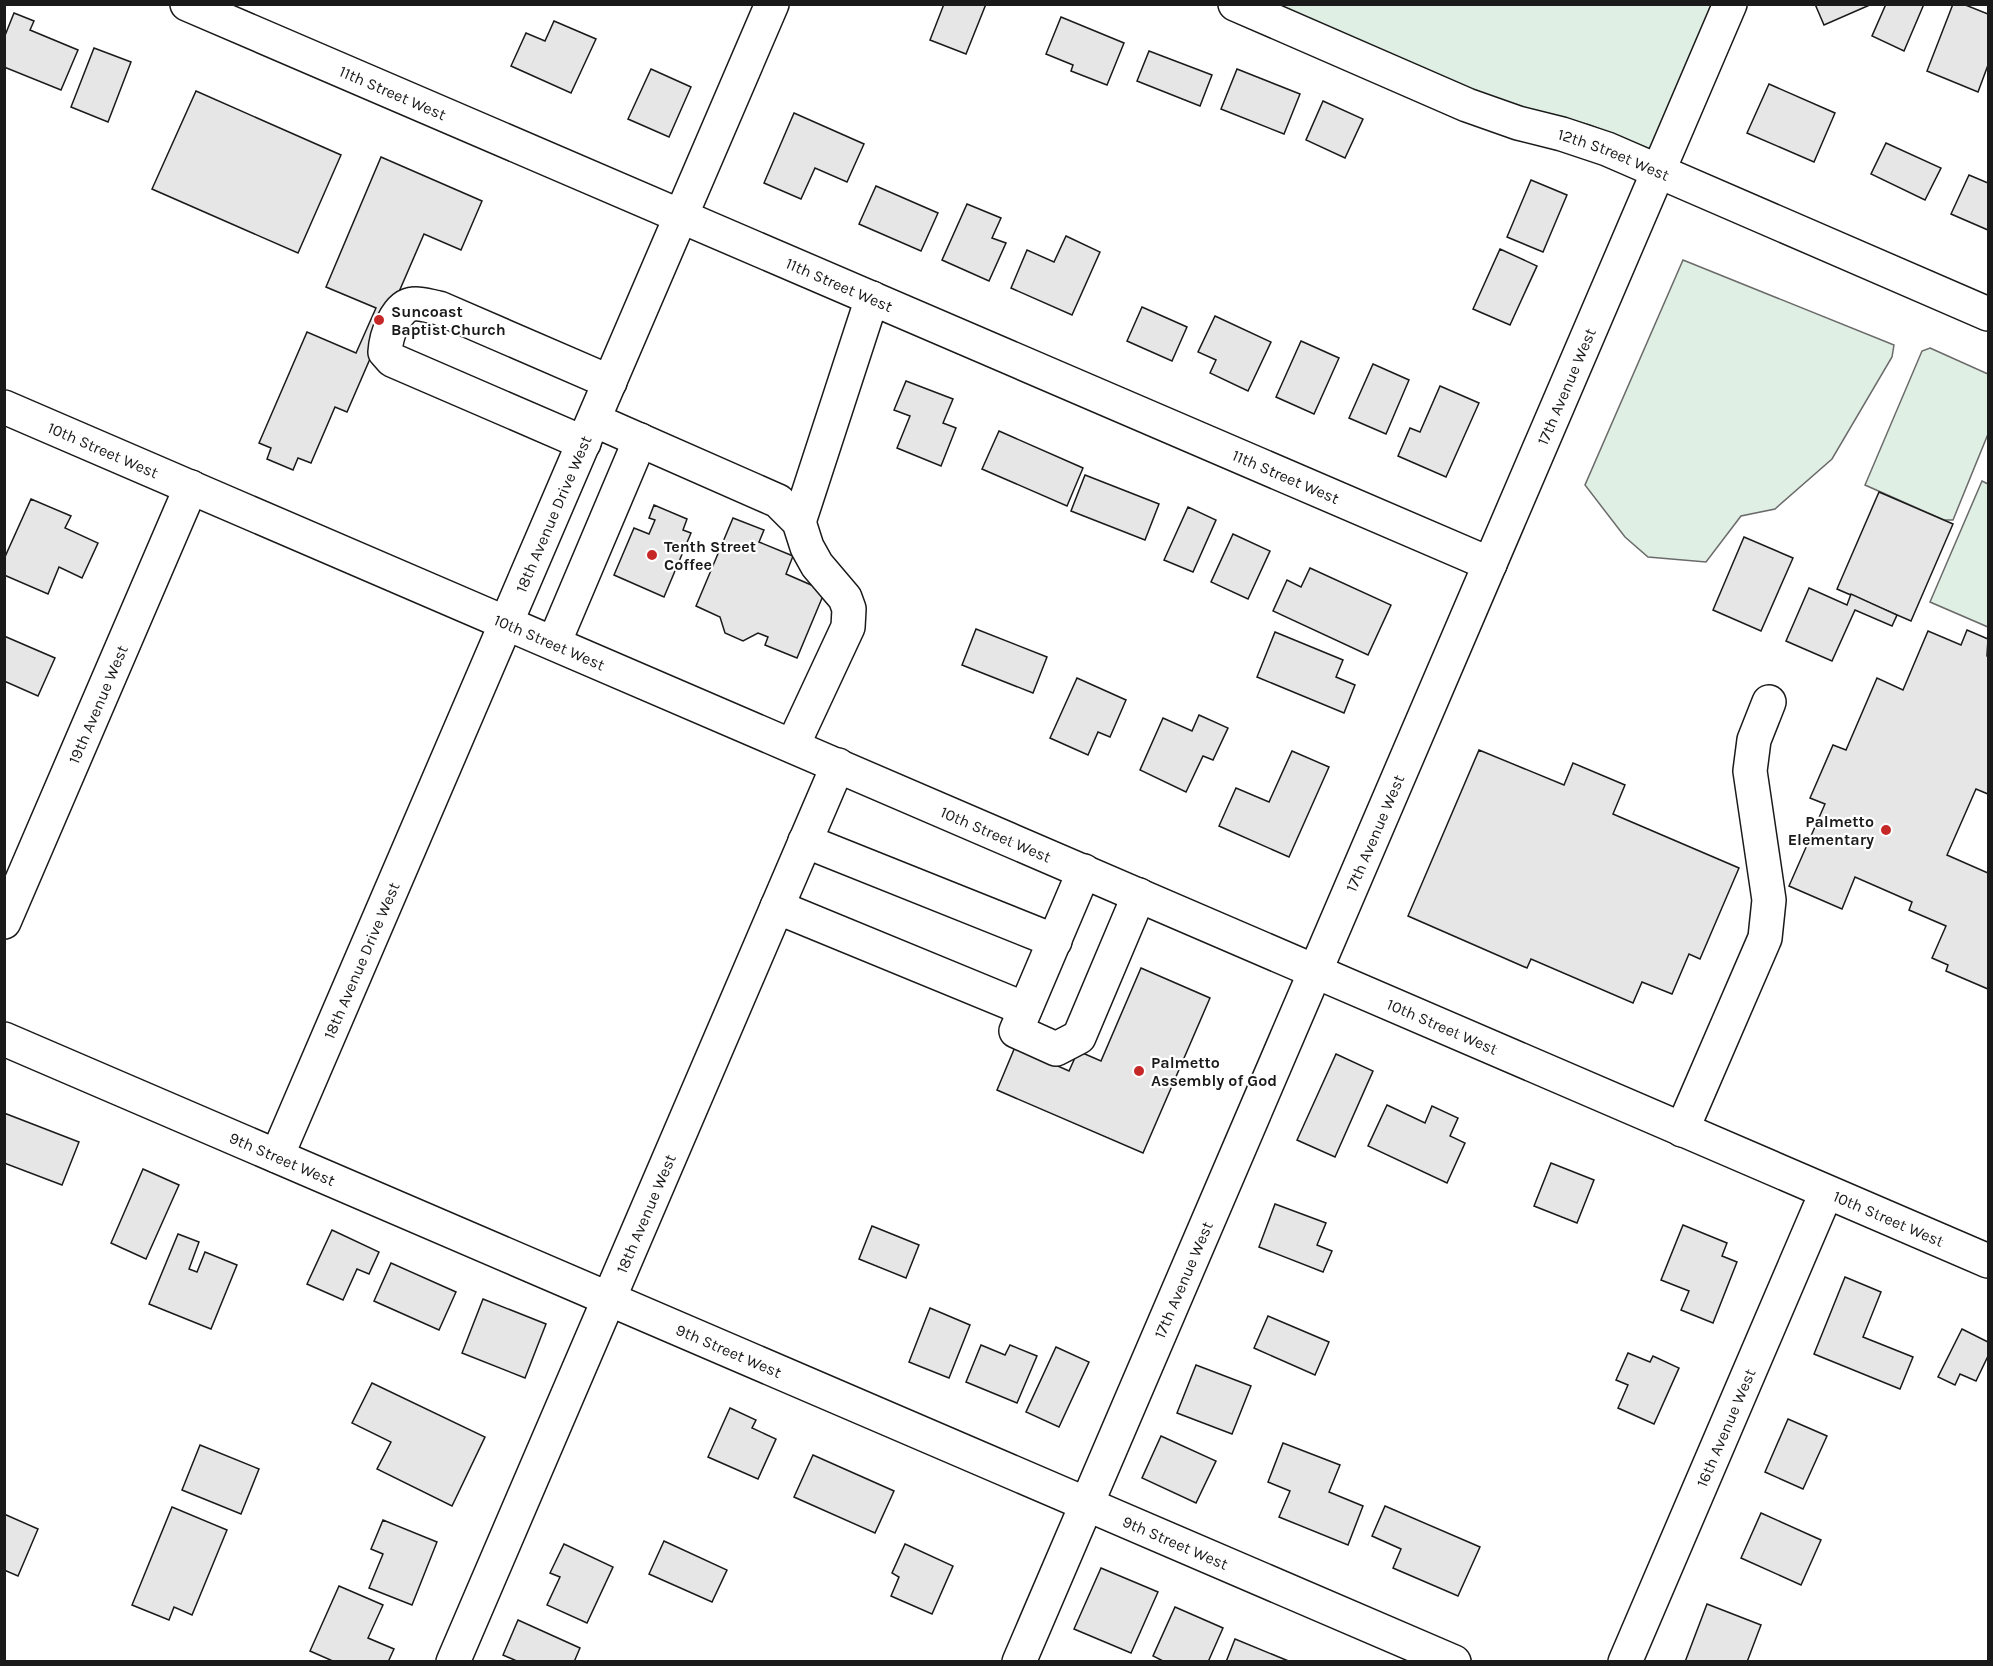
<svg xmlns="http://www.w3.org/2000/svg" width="1993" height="1666" font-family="Karla,sans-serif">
<rect width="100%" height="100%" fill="#fff"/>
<g fill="#e0efe3" stroke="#6a6a6a" stroke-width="1.5">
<path d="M 1275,5 L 1713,5 L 1650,149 L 1590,125 L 1523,107 L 1473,90 Z"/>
<path d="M 1683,260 L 1894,345 L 1892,357 L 1832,459 L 1775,509 L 1741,516 L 1706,562 L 1648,557 L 1625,537 L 1585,485 Z"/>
<path d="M 1930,348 L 1988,374 L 1988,434 L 1953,520 L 1944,520 L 1865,485 L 1922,351 Z"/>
<path d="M 1982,481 L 1988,484 L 1988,627 L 1930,602 Z"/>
</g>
<g fill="#e6e6e6" stroke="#1a1a1a" stroke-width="1.5">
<path d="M 944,4 L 986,4 L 966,54 L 930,40 Z"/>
<path d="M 1815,4 L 1872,4 L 1824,25 Z"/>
<path d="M 1886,4 L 1924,4 L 1904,51 L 1872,36 Z"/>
<path d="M 1953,4 L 1963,4 L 1988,14 L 1988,65 L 1978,92 L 1927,71 Z"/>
<path d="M 14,13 L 34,21 L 30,30 L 78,50 L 61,90 L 4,67 L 4,38 Z"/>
<path d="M 1061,17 L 1124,43 L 1107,85 L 1071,71 L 1073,65 L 1046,54 Z"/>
<path d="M 554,21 L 596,39 L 571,93 L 511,66 L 526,33 L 545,41 Z"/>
<path d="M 94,48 L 131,62 L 108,122 L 71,107 Z"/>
<path d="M 1149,51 L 1212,75 L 1200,106 L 1137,81 Z"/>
<path d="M 651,69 L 691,87 L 669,137 L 628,119 Z"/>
<path d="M 1237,69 L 1300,94 L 1284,134 L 1221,109 Z"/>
<path d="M 1769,84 L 1835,113 L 1814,162 L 1747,133 Z"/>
<path d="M 196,91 L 341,155 L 298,253 L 152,189 Z"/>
<path d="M 1323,101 L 1363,119 L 1345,158 L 1306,140 Z"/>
<path d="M 794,113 L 864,144 L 847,182 L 815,168 L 801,199 L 764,183 Z"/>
<path d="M 1886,143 L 1941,168 L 1925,200 L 1871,174 Z"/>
<path d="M 381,157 L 482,201 L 461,250 L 424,234 L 347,412 L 335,407 L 311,463 L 298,458 L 293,470 L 267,459 L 271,448 L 259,443 L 307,332 L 356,353 L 376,308 L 326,287 Z"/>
<path d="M 1969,175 L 1988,183 L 1988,230 L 1951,214 Z"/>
<path d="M 1531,180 L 1567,195 L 1543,252 L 1507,237 Z"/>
<path d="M 876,186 L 938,213 L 921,251 L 859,224 Z"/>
<path d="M 967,204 L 1001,218 L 992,238 L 1006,243 L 989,281 L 942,260 Z"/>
<path d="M 1066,236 L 1100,252 L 1072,315 L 1011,288 L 1027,250 L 1054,262 Z"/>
<path d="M 1500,249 L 1537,266 L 1510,325 L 1473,309 Z"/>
<path d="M 1142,307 L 1187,327 L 1172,361 L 1127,341 Z"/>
<path d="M 1215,316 L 1271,342 L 1248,391 L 1210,373 L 1216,360 L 1198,352 Z"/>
<path d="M 1301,341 L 1339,358 L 1314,414 L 1276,397 Z"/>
<path d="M 1373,364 L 1409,380 L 1386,434 L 1349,418 Z"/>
<path d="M 906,381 L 953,399 L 943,423 L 956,428 L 941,466 L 897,448 L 910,416 L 894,410 Z"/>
<path d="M 1440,386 L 1479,403 L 1446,477 L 1398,456 L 1410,428 L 1420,432 Z"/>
<path d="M 999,431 L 1083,468 L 1067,506 L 982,469 Z"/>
<path d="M 1085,475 L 1159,504 L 1145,540 L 1071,511 Z"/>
<path d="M 1879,492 L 1953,524 L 1911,621 L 1837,589 Z"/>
<path d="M 31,499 L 71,516 L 65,528 L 98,543 L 82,578 L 59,567 L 48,594 L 4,575 L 4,559 Z"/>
<path d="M 654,505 L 687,519 L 683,530 L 691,533 L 664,597 L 614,575 L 634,528 L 649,534 L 655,520 L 649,518 Z"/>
<path d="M 1188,507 L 1216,520 L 1193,572 L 1164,560 Z"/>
<path d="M 733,518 L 764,530 L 759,542 L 793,556 L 786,574 L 825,591 L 797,658 L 765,645 L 768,637 L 758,633 L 743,641 L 725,633 L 720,617 L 696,606 Z"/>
<path d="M 1233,534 L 1270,551 L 1248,599 L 1211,582 Z"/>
<path d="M 1744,537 L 1793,558 L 1761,631 L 1713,610 Z"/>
<path d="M 1310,568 L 1391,605 L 1368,655 L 1273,611 L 1287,580 L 1301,587 Z"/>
<path d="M 1809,588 L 1847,605 L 1851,594 L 1897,615 L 1892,626 L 1855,610 L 1832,661 L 1786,641 Z"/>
<path d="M 976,629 L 1047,657 L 1033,693 L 962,665 Z"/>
<path d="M 1967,630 L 1988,639 L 1987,656 L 1988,657 L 1988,794 L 1976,789 L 1947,855 L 1988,873 L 1988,989 L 1946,971 L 1948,965 L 1932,958 L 1946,926 L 1909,910 L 1912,902 L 1855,877 L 1842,909 L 1789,886 L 1825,804 L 1810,798 L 1833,745 L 1846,750 L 1877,678 L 1903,690 L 1928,631 L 1961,645 Z"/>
<path d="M 1275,632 L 1343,660 L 1336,677 L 1355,685 L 1344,713 L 1257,677 Z"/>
<path d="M 4,636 L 55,658 L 38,696 L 4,681 Z"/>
<path d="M 1077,678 L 1126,700 L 1110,737 L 1098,732 L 1088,755 L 1050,738 Z"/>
<path d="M 1199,715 L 1228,728 L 1213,760 L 1203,756 L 1186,792 L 1140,770 L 1163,718 L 1192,731 Z"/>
<path d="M 1479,750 L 1564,785 L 1573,763 L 1625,785 L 1613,814 L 1739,868 L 1700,959 L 1689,954 L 1672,994 L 1642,982 L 1633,1003 L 1531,959 L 1527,968 L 1408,916 Z"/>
<path d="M 1292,751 L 1329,767 L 1289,857 L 1219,826 L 1236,788 L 1269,802 Z"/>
<path d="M 1141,968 L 1210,998 L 1143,1153 L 997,1090 L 1015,1047 L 1069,1071 L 1078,1051 L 1101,1061 Z"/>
<path d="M 1336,1054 L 1373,1071 L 1335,1157 L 1297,1140 Z"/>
<path d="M 1387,1105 L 1425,1123 L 1432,1106 L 1458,1118 L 1450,1136 L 1465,1143 L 1447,1183 L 1368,1146 Z"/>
<path d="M 4,1113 L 79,1142 L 62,1185 L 4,1163 Z"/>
<path d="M 1551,1163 L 1594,1180 L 1577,1223 L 1534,1206 Z"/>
<path d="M 143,1169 L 179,1185 L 146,1259 L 111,1243 Z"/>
<path d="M 1275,1204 L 1326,1223 L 1317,1245 L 1332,1251 L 1323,1272 L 1259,1247 Z"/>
<path d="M 1683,1225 L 1727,1243 L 1722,1256 L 1737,1262 L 1713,1323 L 1681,1310 L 1689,1291 L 1661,1280 Z"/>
<path d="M 872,1226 L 919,1245 L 906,1278 L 859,1259 Z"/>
<path d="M 332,1230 L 379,1252 L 369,1274 L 357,1269 L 343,1300 L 307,1284 Z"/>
<path d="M 178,1234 L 199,1242 L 189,1269 L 197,1272 L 205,1252 L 237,1265 L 211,1329 L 149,1304 Z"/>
<path d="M 391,1263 L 456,1292 L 439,1330 L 374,1301 Z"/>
<path d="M 1845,1277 L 1881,1292 L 1863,1337 L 1913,1357 L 1900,1389 L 1814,1354 Z"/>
<path d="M 483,1299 L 546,1324 L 525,1378 L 462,1353 Z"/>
<path d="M 930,1308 L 970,1325 L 949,1378 L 909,1362 Z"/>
<path d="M 1268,1316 L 1329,1342 L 1315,1375 L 1254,1348 Z"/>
<path d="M 1962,1329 L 1988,1342 L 1988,1356 L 1976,1381 L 1960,1374 L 1955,1385 L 1938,1377 Z"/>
<path d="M 981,1345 L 1005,1355 L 1010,1345 L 1037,1356 L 1017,1403 L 966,1382 Z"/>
<path d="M 1056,1347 L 1089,1362 L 1059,1427 L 1026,1412 Z"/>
<path d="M 1628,1353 L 1650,1362 L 1653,1356 L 1679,1368 L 1654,1424 L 1618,1408 L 1628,1385 L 1616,1380 Z"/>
<path d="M 1196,1365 L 1251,1386 L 1232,1434 L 1177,1413 Z"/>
<path d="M 372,1383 L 485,1437 L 452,1506 L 377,1469 L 391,1442 L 352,1423 Z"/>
<path d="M 730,1408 L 756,1420 L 752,1428 L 776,1439 L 758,1479 L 708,1457 Z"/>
<path d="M 1788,1419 L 1827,1436 L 1803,1489 L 1765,1472 Z"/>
<path d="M 1161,1436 L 1216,1461 L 1196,1503 L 1142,1478 Z"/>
<path d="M 1283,1443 L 1340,1465 L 1329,1492 L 1363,1506 L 1348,1545 L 1279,1517 L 1290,1491 L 1268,1482 Z"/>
<path d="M 200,1445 L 259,1469 L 241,1514 L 182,1490 Z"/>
<path d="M 813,1455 L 894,1491 L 875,1533 L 794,1497 Z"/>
<path d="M 1385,1506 L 1480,1547 L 1458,1596 L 1393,1568 L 1401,1549 L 1372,1536 Z"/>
<path d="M 172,1507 L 227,1530 L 192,1615 L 174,1607 L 169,1620 L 132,1605 Z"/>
<path d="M 1761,1513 L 1821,1540 L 1801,1585 L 1741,1558 Z"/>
<path d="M 4,1514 L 38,1529 L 18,1576 L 4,1570 Z"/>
<path d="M 383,1520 L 437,1542 L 412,1605 L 369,1588 L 383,1554 L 371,1549 Z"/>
<path d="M 664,1541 L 727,1570 L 712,1602 L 649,1574 Z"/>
<path d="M 564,1544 L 613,1567 L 587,1623 L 547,1605 L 560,1577 L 550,1573 Z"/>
<path d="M 905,1544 L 953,1566 L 932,1614 L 891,1596 L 899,1577 L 892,1573 Z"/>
<path d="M 1101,1568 L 1158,1592 L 1131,1653 L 1074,1629 Z"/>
<path d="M 339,1586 L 383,1605 L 368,1638 L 394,1649 L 388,1662 L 335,1662 L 310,1651 Z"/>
<path d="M 1707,1604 L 1761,1625 L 1747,1662 L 1685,1662 Z"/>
<path d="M 1175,1607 L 1223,1628 L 1208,1662 L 1165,1662 L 1153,1656 Z"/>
<path d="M 518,1620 L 580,1648 L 574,1662 L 519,1662 L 503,1655 Z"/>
<path d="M 1235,1639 L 1291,1662 L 1226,1662 Z"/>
</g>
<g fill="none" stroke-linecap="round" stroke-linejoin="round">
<defs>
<g id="minor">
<path id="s1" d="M 187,4 L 1490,564"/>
<path id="s2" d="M 1235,4 L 1467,105 L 1518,123 L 1562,134 L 1607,149 L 1988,314"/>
<path id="s3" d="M 4,407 L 1988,1261"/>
<path d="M 594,420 L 778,501 L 799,522 L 807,547 L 817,565 L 845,598 L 849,609 L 848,627 L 793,745"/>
<path d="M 584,443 L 392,360 L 385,352 C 386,336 396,305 414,304 C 422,303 431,307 439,308 L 610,382"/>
<path d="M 799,522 L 872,298"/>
<path d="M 554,643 L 640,440"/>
<path d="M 805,841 L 1055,941"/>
<path d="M 1084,871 L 1016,1031 L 1056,1049 L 1079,1037 L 1139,895"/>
<path d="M 777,907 L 1025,1009"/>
<path id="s4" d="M 4,922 L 191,487"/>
<path id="s5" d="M 4,1039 L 1454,1662"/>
<path d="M 1682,1130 L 1765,938 L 1769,900 L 1750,771 L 1754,740 L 1769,702"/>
<path id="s6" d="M 277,1156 L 772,4"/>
<path id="s7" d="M 453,1662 L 838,765"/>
<path id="s8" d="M 1019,1662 L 1730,4"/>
<path id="s9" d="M 1625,1662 L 1826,1193"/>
</g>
</defs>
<use href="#minor" stroke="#1a1a1a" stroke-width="36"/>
<use href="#minor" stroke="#fff" stroke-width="33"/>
</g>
<g fill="#c62828" stroke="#fff" stroke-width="2">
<circle cx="379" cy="320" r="6"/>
<circle cx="652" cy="555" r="6"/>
<circle cx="1886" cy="830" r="6"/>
<circle cx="1139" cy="1071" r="6"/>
</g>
<g text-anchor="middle" stroke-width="4.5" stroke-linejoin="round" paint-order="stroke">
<g font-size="16" fill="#1a1a1a" stroke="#fff">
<text dy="6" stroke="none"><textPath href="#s1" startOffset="224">11th Street West</textPath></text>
<text dy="6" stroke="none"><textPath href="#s2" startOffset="408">12th Street West</textPath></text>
<text dy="6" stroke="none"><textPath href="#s1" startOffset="710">11th Street West</textPath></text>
<text dy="6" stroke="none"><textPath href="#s8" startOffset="1388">17th Avenue West</textPath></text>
<text dy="6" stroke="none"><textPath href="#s3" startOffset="108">10th Street West</textPath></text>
<text dy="6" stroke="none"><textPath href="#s1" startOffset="1196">11th Street West</textPath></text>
<text dy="6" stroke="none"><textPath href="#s6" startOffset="699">18th Avenue Drive West</textPath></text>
<text dy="6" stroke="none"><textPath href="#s3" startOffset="594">10th Street West</textPath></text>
<text dy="6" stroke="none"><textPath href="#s4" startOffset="237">19th Avenue West</textPath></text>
<text dy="6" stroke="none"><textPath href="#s8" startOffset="902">17th Avenue West</textPath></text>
<text dy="6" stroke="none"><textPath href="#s3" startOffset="1080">10th Street West</textPath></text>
<text dy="6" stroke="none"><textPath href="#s6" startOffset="213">18th Avenue Drive West</textPath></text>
<text dy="6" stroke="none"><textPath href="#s3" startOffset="1566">10th Street West</textPath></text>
<text dy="6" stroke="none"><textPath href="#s5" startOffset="303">9th Street West</textPath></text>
<text dy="6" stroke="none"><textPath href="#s7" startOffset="488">18th Avenue West</textPath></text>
<text dy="6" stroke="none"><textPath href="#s3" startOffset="2052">10th Street West</textPath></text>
<text dy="6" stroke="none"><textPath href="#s8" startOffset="416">17th Avenue West</textPath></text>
<text dy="6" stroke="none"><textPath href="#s5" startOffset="789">9th Street West</textPath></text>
<text dy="6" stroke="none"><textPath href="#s9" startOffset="255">16th Avenue West</textPath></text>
<text dy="6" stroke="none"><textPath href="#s5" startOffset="1275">9th Street West</textPath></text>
</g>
<g font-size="16" font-weight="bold" fill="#1a1a1a" stroke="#fff" text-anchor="start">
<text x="391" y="317">Suncoast<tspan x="391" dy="18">Baptist Church</tspan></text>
<text x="664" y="552">Tenth Street<tspan x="664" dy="18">Coffee</tspan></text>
<text x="1874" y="827" text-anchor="end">Palmetto<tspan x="1874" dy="18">Elementary</tspan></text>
<text x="1151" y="1068">Palmetto<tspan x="1151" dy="18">Assembly of God</tspan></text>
</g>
</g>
<rect width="1993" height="1666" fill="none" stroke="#1a1a1a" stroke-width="12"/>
</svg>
